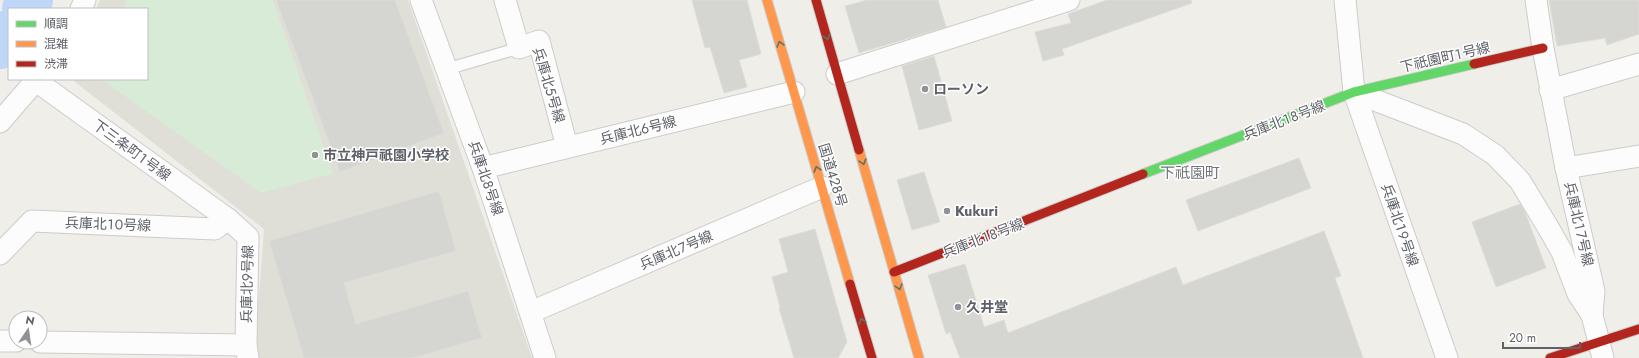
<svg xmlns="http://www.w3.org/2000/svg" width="1639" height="358" font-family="Jost,'Noto Sans JP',sans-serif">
<rect width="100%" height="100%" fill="#efeee9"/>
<path fill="#dfded7" d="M 100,0 L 408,0 L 532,358 L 258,358 L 255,347 L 264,229 L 75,82 L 74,79 L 147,79 L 147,9 L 96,9 Z"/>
<path fill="#d7ebd7" d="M 127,0 L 273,0 L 333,174 L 261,193 L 101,79 L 147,79 L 147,9 L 123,9 Z"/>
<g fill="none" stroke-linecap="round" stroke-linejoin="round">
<g stroke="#bed7f8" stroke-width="46">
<path d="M 25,9 L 30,0"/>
<path d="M 0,46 L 9,33"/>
</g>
</g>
<g fill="#d5d5d2" stroke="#deddd8">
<path d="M 276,0 L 395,0 L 444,133 L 340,172 Z"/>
<path d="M 692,0 L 747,0 L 761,54 L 739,60 L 747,87 L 724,93 L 710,47 L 705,48 Z"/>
<path d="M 867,0 L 938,0 L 946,27 L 859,53 L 845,6 Z"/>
<path d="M 1107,0 L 1191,0 L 1192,3 L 1062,49 L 1064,55 L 1043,61 L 1035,32 L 1071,23 L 1068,14 Z"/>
<path d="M 1549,0 L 1639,0 L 1639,34 L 1607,45 L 1605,38 L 1557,46 Z"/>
<path d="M 934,56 L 952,121 L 919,130 L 902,66 Z"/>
<path d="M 1299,158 L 1311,188 L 1198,231 L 1186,200 Z"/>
<path d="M 924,172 L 940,222 L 912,230 L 897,180 Z"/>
<path d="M 439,191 L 456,251 L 344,283 L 356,324 L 468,291 L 482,338 L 413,358 L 304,358 L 269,241 Z"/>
<path d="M 1520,204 L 1525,212 L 1546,268 L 1496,287 L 1472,222 Z"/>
<path d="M 815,229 L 847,342 L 838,358 L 794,358 L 779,308 L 780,307 L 772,277 L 788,272 L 779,239 Z"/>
<path d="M 1324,231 L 1341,276 L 1335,278 L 1363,358 L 960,358 L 950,332 L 946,334 L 928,275 L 965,264 L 984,327 L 1004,320 L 1008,333 L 1176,267 L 1183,285 Z"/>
</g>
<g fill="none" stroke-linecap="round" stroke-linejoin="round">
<defs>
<path id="lane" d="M 447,69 L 519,48"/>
<g id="street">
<path d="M 421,0 L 483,168 L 545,358"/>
<path d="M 505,0 L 519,48 L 539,41 L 567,147"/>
<path d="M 1345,0 L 1354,92 L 1447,358"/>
<path d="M 1536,0 L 1543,48 L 1566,168 L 1594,291 L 1592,315 L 1603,358"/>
<path d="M 81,9 L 85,0"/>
<path d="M 837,74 L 1069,0"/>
<path d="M 36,81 L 228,219 L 248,237 L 246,345 L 248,358"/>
<path d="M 1550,90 L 1639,64"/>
<path d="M 1354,92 L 1463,134 L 1495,155 L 1520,181 L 1549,229 L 1562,252 L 1578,294 L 1592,315"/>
<path d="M 0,122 L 37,79"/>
<path d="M 483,168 L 794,92"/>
<path d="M 1566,168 L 1639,156"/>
<path d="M 0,254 L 32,221 L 215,229 L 228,219"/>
<path d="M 531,312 L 822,187"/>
<path d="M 0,341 L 16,341"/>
<path d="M 40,342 L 246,345"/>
</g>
<path id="fast" d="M 1143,174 L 1354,92 L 1474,64"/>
<g id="slow">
<path d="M 767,0 L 850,284"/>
<path d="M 859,150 L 919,358"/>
</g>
<g id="jam">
<path d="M 816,0 L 859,150"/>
<path d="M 1474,64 L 1543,48"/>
<path d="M 894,272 L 1143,174"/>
<path d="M 850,284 L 872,358"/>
<path d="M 1550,358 L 1639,329"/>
</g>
</defs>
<use href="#lane" stroke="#cccccb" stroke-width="13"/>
<use href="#street" stroke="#cccccb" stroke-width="23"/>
<use href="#fast" stroke="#cbcccb" stroke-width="11"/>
<use href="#slow" stroke="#cbcccb" stroke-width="11"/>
<use href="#jam" stroke="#cbcccb" stroke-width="11"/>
<use href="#lane" stroke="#fdfcfc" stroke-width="11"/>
<use href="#street" stroke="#fdfcfc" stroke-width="21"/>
<use href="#fast" stroke="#63d668" stroke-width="9"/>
<use href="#slow" stroke="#ff974d" stroke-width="9"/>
<use href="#jam" stroke="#b3261e" stroke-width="9"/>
</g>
<defs><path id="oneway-chevron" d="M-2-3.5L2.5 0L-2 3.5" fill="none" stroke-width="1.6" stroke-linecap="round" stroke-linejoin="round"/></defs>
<g stroke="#5f7368">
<use href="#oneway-chevron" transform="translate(827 37) rotate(74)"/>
<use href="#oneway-chevron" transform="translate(780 44) rotate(-106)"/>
<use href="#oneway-chevron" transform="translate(863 162) rotate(74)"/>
<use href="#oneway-chevron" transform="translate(817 169) rotate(-106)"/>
<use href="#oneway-chevron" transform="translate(899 287) rotate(74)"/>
<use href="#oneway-chevron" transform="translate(862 321) rotate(-106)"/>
</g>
<g fill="#919295" stroke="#fff" stroke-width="1.5">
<circle cx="925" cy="89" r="4"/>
<circle cx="315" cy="155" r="4"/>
<circle cx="947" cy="211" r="4"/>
<circle cx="958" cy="307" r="4"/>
</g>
<g text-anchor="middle" stroke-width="3" stroke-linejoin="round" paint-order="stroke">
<g font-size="14" fill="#5e6168" stroke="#fff">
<text transform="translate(1445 57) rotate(-13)" y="5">下祇園町１号線</text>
<text transform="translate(549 85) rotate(73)" y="5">兵庫北５号線</text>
<text transform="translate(1284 120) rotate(-21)" y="5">兵庫北１８号線</text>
<text transform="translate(638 130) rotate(-14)" y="5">兵庫北６号線</text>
<text transform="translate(132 150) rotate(36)" y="5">下三条町１号線</text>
<text transform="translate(833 175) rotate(73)" y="5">国道428号</text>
<text transform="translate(486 178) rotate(71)" y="5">兵庫北８号線</text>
<text transform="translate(108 224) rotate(2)" y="5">兵庫北１０号線</text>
<text transform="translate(1579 224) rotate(77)" y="5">兵庫北１７号線</text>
<text transform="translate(1400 225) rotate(71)" y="5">兵庫北１９号線</text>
<text transform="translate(983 238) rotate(-21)" y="5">兵庫北１８号線</text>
<text transform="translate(676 250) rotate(-23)" y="5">兵庫北７号線</text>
<text transform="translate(247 284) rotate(-89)" y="5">兵庫北９号線</text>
</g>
<g font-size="14" font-weight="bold" fill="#5e6168" stroke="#fff" text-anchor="start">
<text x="933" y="94">ローソン</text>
<text x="323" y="160">市立神戸祇園小学校</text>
<text x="955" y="216">Kukuri</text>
<text x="966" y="312">久井堂</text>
</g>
<g font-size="15" fill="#6f737a" stroke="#fff">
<text x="1190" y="178">下祇園町</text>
</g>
</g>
<rect x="8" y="8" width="140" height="72" fill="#ffffff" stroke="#bfc0c3"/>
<rect x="16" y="21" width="20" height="6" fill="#63d668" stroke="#bfc0c3"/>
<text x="44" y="28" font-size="12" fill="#5e6168">順調</text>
<rect x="16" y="41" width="20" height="6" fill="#ff974d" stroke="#bfc0c3"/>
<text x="44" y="48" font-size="12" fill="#5e6168">混雑</text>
<rect x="16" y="61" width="20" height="6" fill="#b3261e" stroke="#bfc0c3"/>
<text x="44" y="68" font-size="12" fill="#5e6168">渋滞</text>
<g transform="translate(28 330) rotate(13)"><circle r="19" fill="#ffffff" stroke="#bfc0c3"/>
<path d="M0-3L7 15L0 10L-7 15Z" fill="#919295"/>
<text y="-6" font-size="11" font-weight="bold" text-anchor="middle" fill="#5e6168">N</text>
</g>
<path d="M1503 342v6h77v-6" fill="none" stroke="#5e6168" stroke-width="2"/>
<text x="1509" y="342" font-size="12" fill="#5e6168" stroke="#ffffff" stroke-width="3" paint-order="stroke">20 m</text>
</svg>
